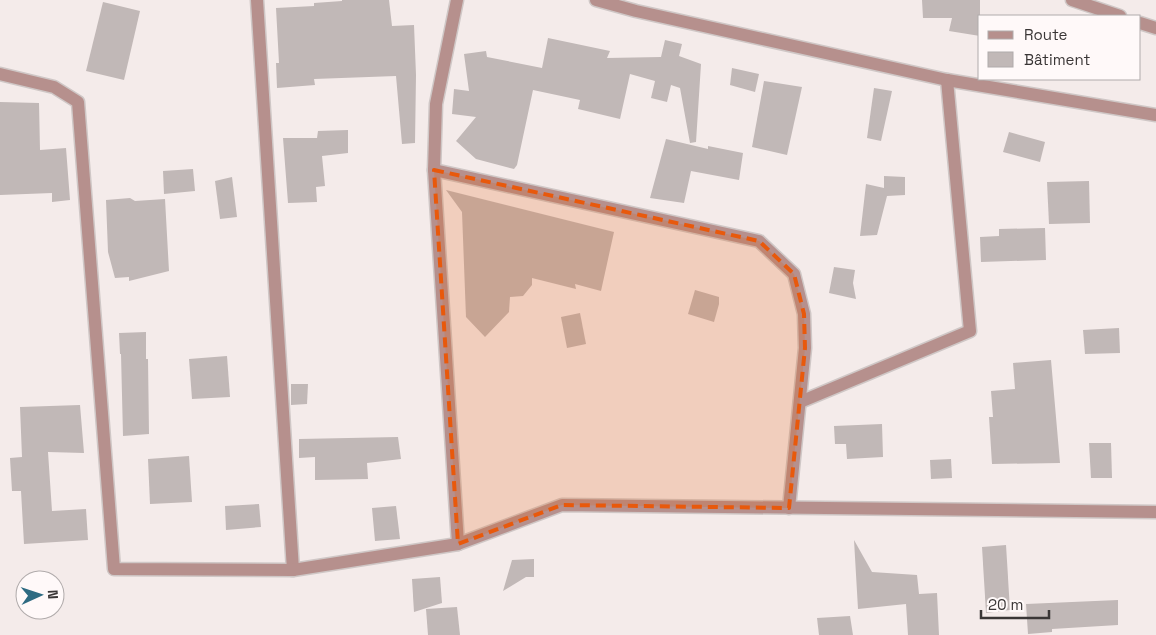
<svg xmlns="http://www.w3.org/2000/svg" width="1156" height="635" font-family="'Space Grotesk',sans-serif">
<rect width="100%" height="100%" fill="#f4ebea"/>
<g fill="#c1b8b7">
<path d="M 342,0 L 389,0 L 392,26 L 414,25 L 416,75 L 415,143 L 402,144 L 396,76 L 314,79 L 315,85 L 277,88 L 276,63 L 279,63 L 276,8 L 314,6 L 314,3 L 342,1 Z"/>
<path d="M 922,0 L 980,0 L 980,36 L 949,31 L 952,18 L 923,18 Z"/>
<path d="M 103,2 L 140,11 L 124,80 L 86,71 Z"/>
<path d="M 548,38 L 610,51 L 607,58 L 661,57 L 665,40 L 682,44 L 679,56 L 701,64 L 696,142 L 690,143 L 680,88 L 671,85 L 667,102 L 651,98 L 655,81 L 630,74 L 620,119 L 578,109 L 580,100 L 533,90 L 517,165 L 514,169 L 476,159 L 456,141 L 476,117 L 452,114 L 454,89 L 469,91 L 464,54 L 486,51 L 487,57 L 542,68 Z"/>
<path d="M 732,68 L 759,74 L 755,92 L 730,85 Z"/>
<path d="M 764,81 L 802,87 L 787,155 L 752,147 Z"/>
<path d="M 874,88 L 892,91 L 881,141 L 867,138 Z"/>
<path d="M 0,102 L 39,103 L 40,150 L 66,148 L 70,200 L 52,202 L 52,193 L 0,195 Z"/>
<path d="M 348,130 L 348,153 L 322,156 L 325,186 L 316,187 L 317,202 L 288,203 L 283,138 L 317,138 L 318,131 Z"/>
<path d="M 1009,132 L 1045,142 L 1040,162 L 1003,152 Z"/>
<path d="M 666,139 L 708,149 L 708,146 L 743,153 L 739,180 L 691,171 L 684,203 L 650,198 Z"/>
<path d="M 193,169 L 195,191 L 164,194 L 163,171 Z"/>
<path d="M 884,176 L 905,177 L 905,195 L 887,196 L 877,235 L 860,236 L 866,184 L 884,188 Z"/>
<path d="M 232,177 L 237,217 L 220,219 L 215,181 Z"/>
<path d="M 1089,181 L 1090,223 L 1049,224 L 1047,182 Z"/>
<path d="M 446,190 L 614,232 L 601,291 L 575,284 L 576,289 L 532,278 L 532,285 L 523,296 L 510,297 L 509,312 L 485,337 L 466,317 L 462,212 Z"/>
<path d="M 130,198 L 135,201 L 165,199 L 169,271 L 129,281 L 129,277 L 115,278 L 108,252 L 106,200 Z"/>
<path d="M 1045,228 L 1046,260 L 981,262 L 980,237 L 999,236 L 999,229 Z"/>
<path d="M 834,267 L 855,270 L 853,283 L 856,299 L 829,293 Z"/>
<path d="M 695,290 L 719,297 L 719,304 L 714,322 L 688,314 Z"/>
<path d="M 580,313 L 586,344 L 567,348 L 561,317 Z"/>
<path d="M 1119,328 L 1120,353 L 1085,354 L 1083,330 Z"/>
<path d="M 146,332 L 146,359 L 148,359 L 149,434 L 123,436 L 121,354 L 120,354 L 119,333 Z"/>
<path d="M 227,356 L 230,397 L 192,399 L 189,359 Z"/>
<path d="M 1051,360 L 1060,463 L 992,464 L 989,417 L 993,417 L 991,391 L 1015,389 L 1013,363 Z"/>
<path d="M 291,384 L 308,384 L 307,404 L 291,405 Z"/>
<path d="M 80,405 L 84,453 L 48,452 L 52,511 L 86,509 L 88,540 L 24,544 L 21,491 L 12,491 L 10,458 L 22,457 L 20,407 Z"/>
<path d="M 882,424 L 883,457 L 847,459 L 846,444 L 835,444 L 834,426 Z"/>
<path d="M 398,437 L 401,459 L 367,463 L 368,479 L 315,480 L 315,457 L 299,458 L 299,439 Z"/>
<path d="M 1089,443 L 1111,443 L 1112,478 L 1091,478 Z"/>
<path d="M 189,456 L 192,502 L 150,504 L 148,459 Z"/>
<path d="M 951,459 L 952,478 L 931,479 L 930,460 Z"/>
<path d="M 259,504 L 261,527 L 226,530 L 225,506 Z"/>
<path d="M 396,506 L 400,539 L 375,541 L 372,508 Z"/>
<path d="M 854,540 L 872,572 L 917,575 L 919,594 L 937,593 L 939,635 L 908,635 L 906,604 L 858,609 Z"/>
<path d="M 1006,545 L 1010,610 L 986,613 L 982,547 Z"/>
<path d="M 534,559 L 534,577 L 526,577 L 503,591 L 512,560 Z"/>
<path d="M 440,577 L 442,603 L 414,612 L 412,579 Z"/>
<path d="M 1118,600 L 1118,625 L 1052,629 L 1052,632 L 1028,634 L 1026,604 Z"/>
<path d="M 457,607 L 460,635 L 428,635 L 426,609 Z"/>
<path d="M 850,616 L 853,635 L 819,635 L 817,618 Z"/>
</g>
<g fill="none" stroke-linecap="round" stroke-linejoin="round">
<defs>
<g id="minor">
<path d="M 257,0 L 293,570"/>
<path d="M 457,0 L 436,104 L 434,170 L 458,544"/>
<path d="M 596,0 L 636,11 L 947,80 L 1156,115"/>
<path d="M 1072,0 L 1120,16"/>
<path d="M 1140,23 L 1156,28"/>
<path d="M 0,74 L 54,87 L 78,102 L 114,569 L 293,570 L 458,544 L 562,505 L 1156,512"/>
<path d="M 434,170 L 759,241 L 794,274 L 804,314 L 805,348 L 789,508"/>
<path d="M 800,402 L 970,331 L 947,80"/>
</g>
</defs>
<use href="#minor" stroke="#cfc7c6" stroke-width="15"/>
<use href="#minor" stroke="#b6908d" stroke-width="12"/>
</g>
<path fill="#e8590c" fill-opacity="0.2" stroke="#e8590c" stroke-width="4" stroke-dasharray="10 6" stroke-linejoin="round" d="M 434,170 L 759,241 L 794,274 L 804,314 L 805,348 L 789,508 L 562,505 L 458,544 Z"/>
<rect x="978" y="15" width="162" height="65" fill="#fff9f9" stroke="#b0abab"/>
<rect x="988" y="31" width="25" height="8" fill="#b6908d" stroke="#b0abab"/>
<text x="1024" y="40" font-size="15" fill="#3a3636">Route</text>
<rect x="988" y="52" width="25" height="15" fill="#c1b8b7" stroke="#b0abab"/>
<text x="1024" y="65" font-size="15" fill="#3a3636">Bâtiment</text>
<g transform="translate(40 595) rotate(87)"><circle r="24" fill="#fff9f9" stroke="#b0abab"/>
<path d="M0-4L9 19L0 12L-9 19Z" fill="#2e6b82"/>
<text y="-8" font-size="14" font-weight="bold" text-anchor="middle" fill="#3a3636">N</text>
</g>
<path d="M981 610v8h68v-8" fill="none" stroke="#3a3636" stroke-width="2.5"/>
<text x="988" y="610" font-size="15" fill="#3a3636" stroke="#fff9f9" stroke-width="4" paint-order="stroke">20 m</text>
</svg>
